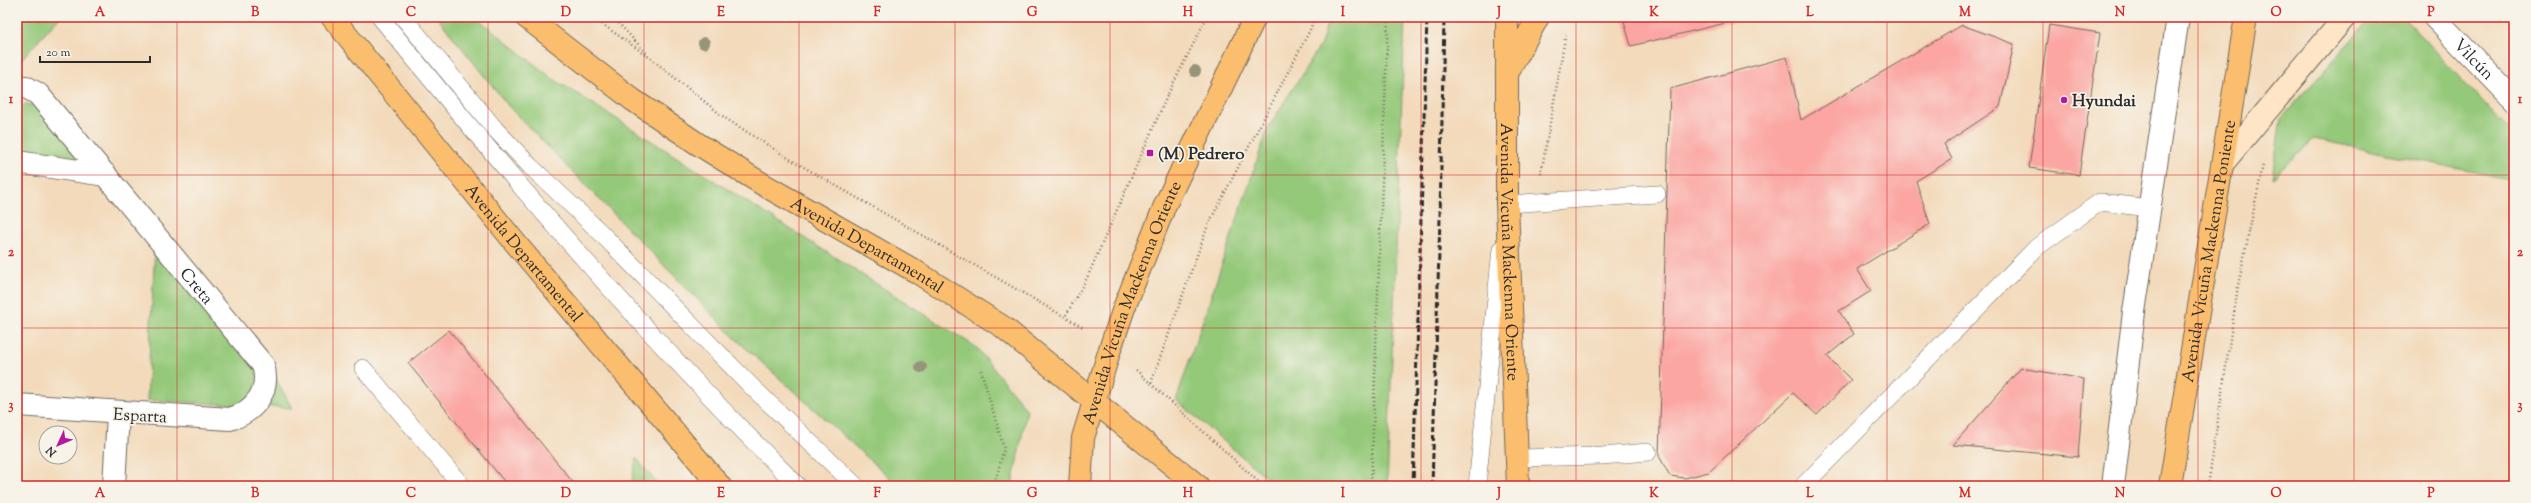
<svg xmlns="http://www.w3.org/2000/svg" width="2531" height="503" font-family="'Sorts Mill Goudy',serif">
<rect width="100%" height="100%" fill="#f7f3e8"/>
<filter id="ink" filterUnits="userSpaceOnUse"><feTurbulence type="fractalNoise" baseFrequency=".025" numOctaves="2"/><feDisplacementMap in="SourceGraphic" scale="8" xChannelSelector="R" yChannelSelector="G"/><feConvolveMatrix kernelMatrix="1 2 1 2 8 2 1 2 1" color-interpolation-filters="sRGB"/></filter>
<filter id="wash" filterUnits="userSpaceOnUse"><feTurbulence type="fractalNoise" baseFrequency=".012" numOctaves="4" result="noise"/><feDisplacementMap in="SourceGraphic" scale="16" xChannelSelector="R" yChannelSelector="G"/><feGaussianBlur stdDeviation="0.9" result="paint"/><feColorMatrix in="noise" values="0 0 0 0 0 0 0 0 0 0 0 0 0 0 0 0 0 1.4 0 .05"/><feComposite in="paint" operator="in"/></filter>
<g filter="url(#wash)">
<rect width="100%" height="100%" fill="#f3dabb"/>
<g fill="#95c97a" stroke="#607a52">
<path d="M 17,17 L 60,17 L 17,64 Z"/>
<path d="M 437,17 L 476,17 L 549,76 L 976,347 L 1027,410 L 1012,486 L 899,486 L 738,341 L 510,108 Z"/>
<path d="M 1329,17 L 1405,17 L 1387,486 L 1276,486 L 1176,400 L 1268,128 L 1321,44 Z"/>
<path d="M 2372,17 L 2403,17 L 2514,136 L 2514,180 L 2314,139 L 2272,178 L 2281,119 Z"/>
<path d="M 25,104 L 47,106 L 81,148 L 79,169 L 17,163 L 17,113 Z"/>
<path d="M 155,247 L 256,343 L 292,408 L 147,400 Z"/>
<path d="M 636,458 L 659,486 L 631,486 Z"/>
</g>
<g id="blocks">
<g fill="#fba6a3">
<path d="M 1623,17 L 1746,17 L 1746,18 L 1631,46 Z"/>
<path d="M 1962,25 L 2014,44 L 2000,107 L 1944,144 L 1952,159 L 1916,181 L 1930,224 L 1857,269 L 1871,291 L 1839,311 L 1854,334 L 1827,356 L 1851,380 L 1817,415 L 1793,393 L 1709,472 L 1685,478 L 1670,476 L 1659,456 L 1670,89 L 1787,57 L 1801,120 Z"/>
<path d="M 2049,25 L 2100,33 L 2079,175 L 2029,168 Z"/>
<path d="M 449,330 L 576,486 L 508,486 L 408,363 Z"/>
<path d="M 2021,368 L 2084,379 L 2078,457 L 1953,445 Z"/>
</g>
</g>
</g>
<g filter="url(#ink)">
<use href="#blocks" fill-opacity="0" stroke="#71685d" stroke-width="1"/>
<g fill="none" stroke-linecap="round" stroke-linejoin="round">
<defs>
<g id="service">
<path d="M 380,17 C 512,180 649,339 798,486"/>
<path d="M 403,17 L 495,129 L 530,166 L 598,230 L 752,387 L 856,486"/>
<path d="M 1505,215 L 1507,204 L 1657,194"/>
<path d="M 363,368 L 462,486"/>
<path d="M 1518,458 L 1602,456 L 1648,452"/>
<path d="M 1477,486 L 1501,249"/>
<path d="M 1803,486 L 2037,247 L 2100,202 L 2149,208"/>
</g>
<g id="minor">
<path id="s1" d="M 2434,17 L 2514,100"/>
<path id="s2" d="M 17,87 L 26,87 L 38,94 L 263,365 C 271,391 254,412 230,419 L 17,405"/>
<path d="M 17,162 L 106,175"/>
<path d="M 114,486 L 118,414"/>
</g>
<path id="tertiary" d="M 2113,486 L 2134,312 L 2178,17"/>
<path id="secondary" d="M 2224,162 L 2345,17"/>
<g id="primary">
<path id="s3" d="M 332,17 L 517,245 L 720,486"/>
<path id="s4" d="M 526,17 L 633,100 L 698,144 L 764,185 L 915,271 L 1003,327 L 1198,486"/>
<path id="s5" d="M 1507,17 L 1507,204 L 1518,486"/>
<path d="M 1508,72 L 1538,17"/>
<path id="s6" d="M 1080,486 L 1083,438 L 1110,349 L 1124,308 L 1165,205 L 1255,17"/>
<path id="s7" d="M 2170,486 L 2246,17"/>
</g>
</defs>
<use href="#service" stroke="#71685d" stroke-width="18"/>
<use href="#minor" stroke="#71685d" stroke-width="24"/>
<use href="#tertiary" stroke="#71685d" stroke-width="24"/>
<use href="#secondary" stroke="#71685d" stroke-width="24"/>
<use href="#primary" stroke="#71685d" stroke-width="24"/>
<g stroke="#71685d" stroke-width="2.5" stroke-dasharray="1 3" stroke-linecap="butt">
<path d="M 592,17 L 649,57 L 725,118 L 793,161 L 1084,328"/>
<path d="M 613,17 L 647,54"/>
<path d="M 2376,23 L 2381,17"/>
<path d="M 1541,174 L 1566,33"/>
<path d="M 1066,315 L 1087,278 L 1168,94 L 1207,17"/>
<path d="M 981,370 L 1004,449 L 994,486"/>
<path d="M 1136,370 L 1263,486"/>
<path d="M 1151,383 L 1208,225 L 1311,28 L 1314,17"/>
<path d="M 1371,486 L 1388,17"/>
<path d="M 2208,486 L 2238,286 L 2263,165"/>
</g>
<use href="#service" stroke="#fff" stroke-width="17"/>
<use href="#minor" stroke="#fff" stroke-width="22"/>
<use href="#tertiary" stroke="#fff" stroke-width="22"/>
<use href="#secondary" stroke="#fde5c5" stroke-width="22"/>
<use href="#primary" stroke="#fbbe6e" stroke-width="22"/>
<g stroke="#2b2b2b" stroke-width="3" stroke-dasharray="6 3" stroke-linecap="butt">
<path d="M 1413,486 L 1427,17"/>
<path d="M 1432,486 L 1440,218 L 1444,17"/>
</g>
</g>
<g fill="#979479">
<circle cx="704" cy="43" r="6"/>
<circle cx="1195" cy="71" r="6"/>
<circle cx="921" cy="367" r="6"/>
</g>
</g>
<path fill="none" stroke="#d62828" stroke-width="1" stroke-opacity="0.55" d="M 177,17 L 177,486M 333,17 L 333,486M 488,17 L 488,486M 644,17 L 644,486M 799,17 L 799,486M 955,17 L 955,486M 1110,17 L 1110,486M 1266,17 L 1266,486M 1421,17 L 1421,486M 1576,17 L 1576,486M 1732,17 L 1732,486M 1887,17 L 1887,486M 2043,17 L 2043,486M 2198,17 L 2198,486M 2354,17 L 2354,486M 17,175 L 2514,175M 17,328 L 2514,328"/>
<g fill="#b5179e" stroke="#f7f3e8" stroke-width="1.5">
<circle cx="2064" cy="100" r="4"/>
<rect x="1146" y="149" width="8" height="8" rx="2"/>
</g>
<g text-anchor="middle" stroke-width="3.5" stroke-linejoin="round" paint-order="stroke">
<g font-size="17" fill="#2b2b2b" stroke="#f7f3e8">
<text dy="6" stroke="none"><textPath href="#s1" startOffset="58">Vilcún</textPath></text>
<text dy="6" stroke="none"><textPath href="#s4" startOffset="411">Avenida Departamental</textPath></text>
<text dy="6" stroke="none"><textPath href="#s5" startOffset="235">Avenida Vicuña Mackenna Oriente</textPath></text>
<text dy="6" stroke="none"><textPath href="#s7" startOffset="238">Avenida Vicuña Mackenna Poniente</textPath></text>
<text dy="6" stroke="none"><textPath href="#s3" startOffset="304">Avenida Departamental</textPath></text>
<text dy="6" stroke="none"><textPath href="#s2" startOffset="272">Creta</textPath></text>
<text dy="6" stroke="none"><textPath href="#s6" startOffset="192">Avenida Vicuña Mackenna Oriente</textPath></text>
<text transform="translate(140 415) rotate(3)" y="6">Esparta</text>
</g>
<g font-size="17" font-weight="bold" fill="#2b2b2b" stroke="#f7f3e8" text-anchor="start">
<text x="2072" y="106">Hyundai</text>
<text x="1158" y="159">(M) Pedrero</text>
</g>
</g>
<rect width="2531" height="503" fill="none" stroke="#f7f3e8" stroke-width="44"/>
<g transform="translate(58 445) rotate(226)"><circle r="19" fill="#f7f3e8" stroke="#a5a39c"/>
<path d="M0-3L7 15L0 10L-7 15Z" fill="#b5179e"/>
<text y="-6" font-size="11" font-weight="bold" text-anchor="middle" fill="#2b2b2b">N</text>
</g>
<path d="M40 56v6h110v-6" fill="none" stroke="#2b2b2b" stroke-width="2"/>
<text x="46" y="56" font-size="12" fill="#2b2b2b" stroke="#f7f3e8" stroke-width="3" paint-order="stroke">20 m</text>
<rect x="22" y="22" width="2487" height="459" fill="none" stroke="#d62828" stroke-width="1.5"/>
<g font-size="13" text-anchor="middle" font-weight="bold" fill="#d62828">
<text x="100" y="16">A</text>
<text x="255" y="16">B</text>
<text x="411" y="16">C</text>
<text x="566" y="16">D</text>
<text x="721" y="16">E</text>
<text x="877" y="16">F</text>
<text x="1032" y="16">G</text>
<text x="1188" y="16">H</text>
<text x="1343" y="16">I</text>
<text x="1499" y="16">J</text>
<text x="1654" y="16">K</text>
<text x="1810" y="16">L</text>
<text x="1965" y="16">M</text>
<text x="2120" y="16">N</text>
<text x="2276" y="16">O</text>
<text x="2431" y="16">P</text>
<text x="11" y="103">1</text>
<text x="2520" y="103">1</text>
<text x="11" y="256">2</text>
<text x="2520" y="256">2</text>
<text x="11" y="409">3</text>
<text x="2520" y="409">3</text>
<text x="100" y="497">A</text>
<text x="255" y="497">B</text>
<text x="411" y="497">C</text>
<text x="566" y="497">D</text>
<text x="721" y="497">E</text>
<text x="877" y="497">F</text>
<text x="1032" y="497">G</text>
<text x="1188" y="497">H</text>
<text x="1343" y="497">I</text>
<text x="1499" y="497">J</text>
<text x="1654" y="497">K</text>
<text x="1810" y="497">L</text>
<text x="1965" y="497">M</text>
<text x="2120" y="497">N</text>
<text x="2276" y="497">O</text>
<text x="2431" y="497">P</text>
</g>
</svg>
